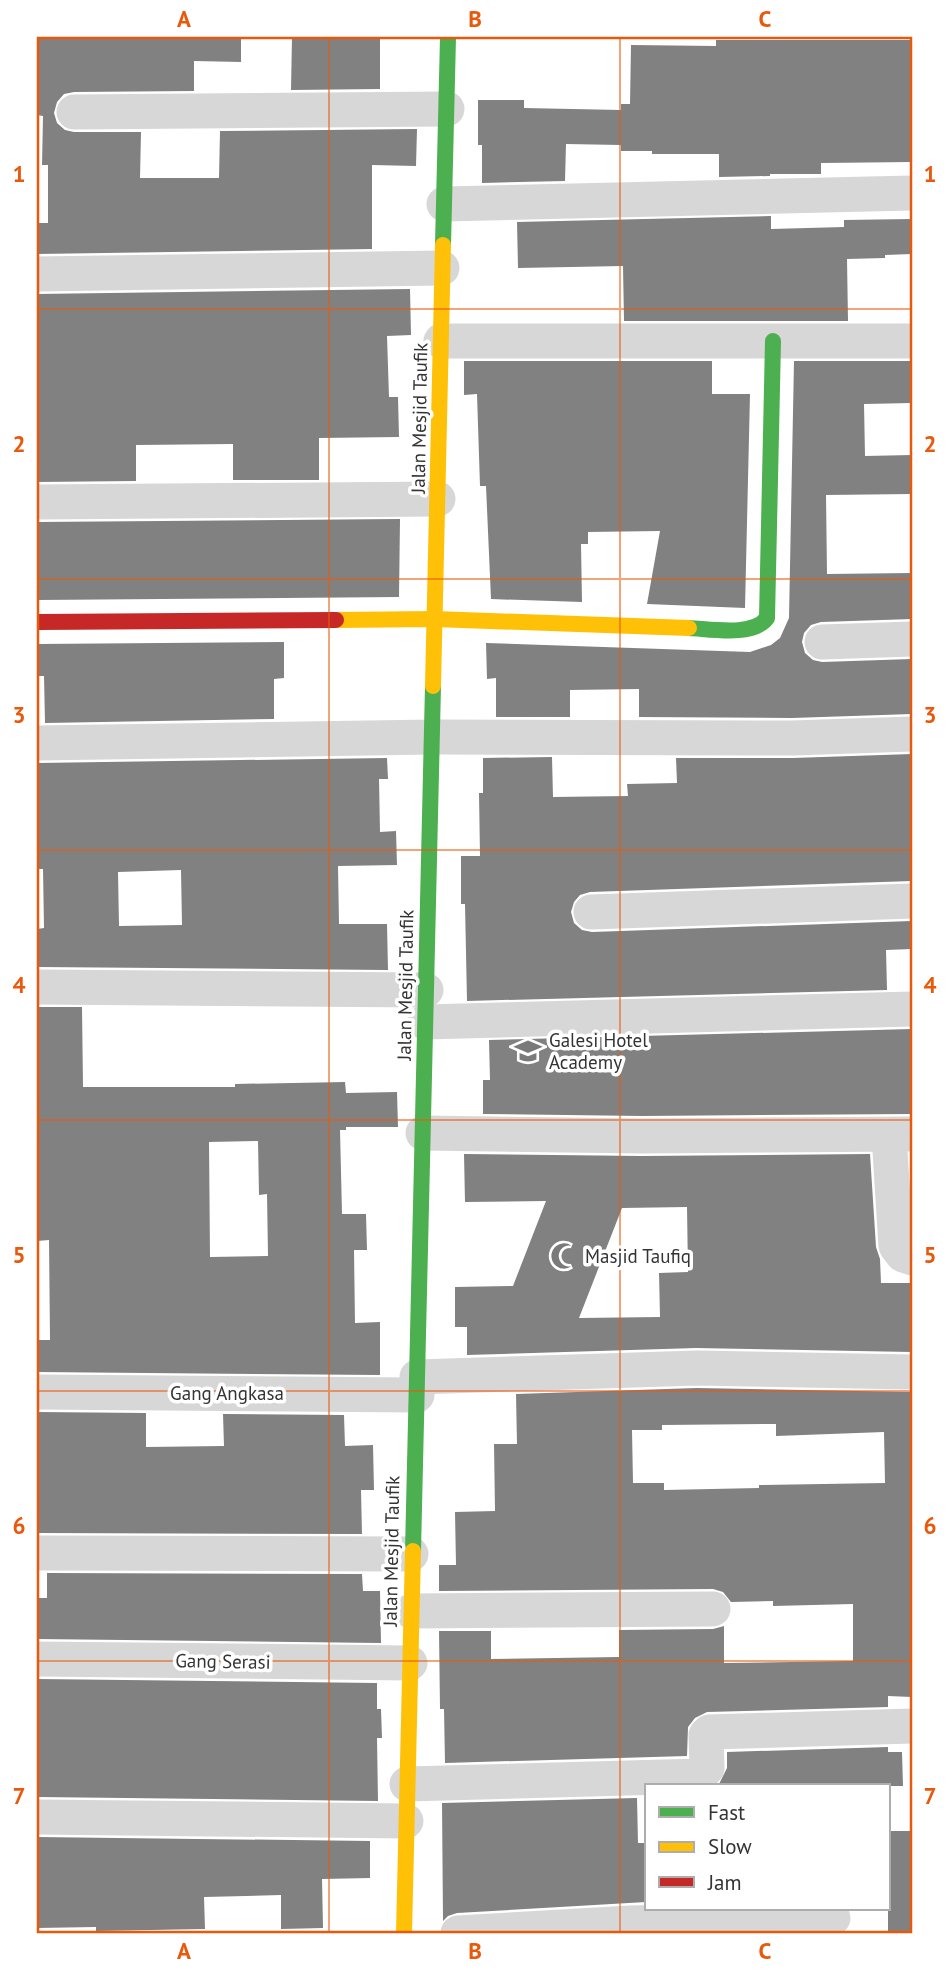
<svg xmlns="http://www.w3.org/2000/svg" width="949" height="1970" font-family="'PT Sans',sans-serif">
<rect width="100%" height="100%" fill="#fff"/>
<g fill="#818181" fill-rule="evenodd">
<path d="M 37,37 L 241,37 L 241,62 L 194,61 L 194,91 L 74,92 L 64,94 L 57,102 L 54,113 L 57,123 L 65,130 L 74,132 L 141,132 L 140,178 L 219,178 L 220,131 L 417,129 L 416,166 L 372,165 L 372,249 L 37,254 L 37,223 L 48,223 L 48,165 L 42,165 L 43,116 L 37,115 Z"/>
<path d="M 292,37 L 380,37 L 380,89 L 291,90 Z"/>
<path d="M 716,40 L 912,40 L 912,162 L 821,163 L 821,174 L 770,174 L 770,176 L 719,177 L 719,154 L 652,154 L 652,151 L 621,151 L 621,145 L 566,144 L 565,181 L 482,183 L 482,145 L 478,145 L 478,100 L 524,100 L 524,108 L 621,110 L 621,104 L 630,104 L 631,45 L 716,46 Z"/>
<path d="M 771,216 L 771,229 L 844,227 L 844,220 L 912,219 L 912,254 L 885,255 L 885,258 L 847,259 L 848,321 L 624,321 L 623,266 L 518,268 L 517,222 Z"/>
<path d="M 410,289 L 411,335 L 387,336 L 389,397 L 398,397 L 399,437 L 319,438 L 319,480 L 233,480 L 233,444 L 136,445 L 136,481 L 37,482 L 37,294 Z"/>
<path d="M 464,361 L 712,361 L 712,394 L 750,394 L 745,608 L 647,604 L 660,531 L 588,532 L 588,544 L 581,544 L 582,602 L 491,599 L 486,486 L 480,486 L 477,394 L 464,395 Z"/>
<path d="M 794,361 L 912,361 L 912,403 L 864,404 L 865,456 L 912,455 L 912,494 L 826,495 L 827,574 L 912,573 L 912,619 L 821,622 L 811,625 L 804,633 L 802,642 L 805,653 L 813,660 L 822,662 L 912,659 L 912,714 L 792,718 L 639,717 L 639,689 L 570,690 L 570,717 L 496,717 L 496,678 L 487,679 L 486,643 L 750,652 L 771,645 L 780,638 L 789,618 Z"/>
<path d="M 400,519 L 399,597 L 37,600 L 37,522 Z"/>
<path d="M 284,642 L 284,678 L 274,679 L 274,719 L 45,723 L 44,676 L 37,676 L 37,644 Z"/>
<path d="M 912,754 L 912,881 L 590,892 L 580,895 L 574,902 L 571,912 L 574,923 L 582,930 L 592,932 L 912,921 L 912,949 L 886,950 L 887,990 L 467,1001 L 465,904 L 461,904 L 461,856 L 480,856 L 479,793 L 483,793 L 483,758 L 552,757 L 553,797 L 628,796 L 627,784 L 677,783 L 676,758 L 793,758 Z"/>
<path d="M 387,758 L 388,779 L 379,779 L 380,832 L 396,831 L 397,865 L 338,866 L 339,924 L 387,924 L 388,970 L 37,967 L 37,929 L 44,928 L 43,869 L 37,869 L 37,763 ZM 181,870 L 182,925 L 119,926 L 118,872 Z"/>
<path d="M 37,1007 L 82,1007 L 83,1087 L 235,1087 L 235,1084 L 345,1082 L 346,1093 L 397,1092 L 398,1127 L 346,1127 L 346,1130 L 340,1130 L 342,1214 L 366,1214 L 367,1250 L 354,1250 L 355,1323 L 380,1322 L 380,1375 L 37,1372 L 37,1340 L 50,1340 L 49,1240 L 37,1241 ZM 258,1141 L 259,1195 L 267,1194 L 268,1256 L 210,1257 L 209,1142 Z"/>
<path d="M 912,1029 L 912,1114 L 642,1116 L 483,1114 L 483,1080 L 490,1080 L 489,1040 Z"/>
<path d="M 464,1154 L 642,1156 L 870,1154 L 876,1247 L 880,1259 L 881,1283 L 912,1283 L 912,1352 L 696,1348 L 467,1355 L 467,1327 L 455,1327 L 455,1287 L 513,1286 L 546,1201 L 465,1202 ZM 687,1207 L 688,1272 L 659,1273 L 660,1317 L 579,1318 L 622,1208 Z"/>
<path d="M 697,1388 L 911,1392 L 912,1697 L 888,1696 L 888,1707 L 707,1712 L 695,1718 L 688,1727 L 687,1756 L 445,1763 L 444,1709 L 440,1709 L 439,1631 L 491,1631 L 491,1659 L 619,1657 L 619,1630 L 713,1629 L 724,1626 L 724,1663 L 853,1661 L 853,1604 L 773,1606 L 773,1601 L 731,1602 L 723,1592 L 713,1589 L 439,1591 L 439,1565 L 456,1565 L 455,1512 L 495,1511 L 494,1444 L 517,1444 L 516,1394 ZM 776,1424 L 776,1436 L 884,1432 L 885,1483 L 759,1485 L 759,1488 L 664,1490 L 664,1483 L 633,1483 L 632,1430 L 662,1430 L 662,1425 Z"/>
<path d="M 37,1412 L 146,1413 L 146,1447 L 224,1446 L 223,1414 L 344,1415 L 345,1446 L 373,1445 L 374,1490 L 361,1490 L 362,1534 L 37,1533 Z"/>
<path d="M 47,1573 L 362,1574 L 363,1591 L 380,1591 L 381,1643 L 37,1639 L 37,1598 L 47,1598 Z"/>
<path d="M 37,1679 L 377,1683 L 377,1709 L 381,1709 L 382,1738 L 377,1738 L 378,1801 L 37,1797 Z"/>
<path d="M 888,1747 L 888,1752 L 902,1752 L 903,1786 L 718,1786 L 727,1768 L 727,1752 Z"/>
<path d="M 637,1798 L 638,1843 L 646,1843 L 646,1902 L 457,1913 L 448,1916 L 443,1921 L 442,1803 Z"/>
<rect x="888" y="1831" width="24" height="102"/>
<path d="M 37,1837 L 370,1841 L 370,1878 L 322,1879 L 323,1928 L 281,1929 L 281,1895 L 204,1897 L 205,1929 L 96,1931 L 96,1927 L 37,1928 Z"/>
</g>
<g fill="none" stroke-linecap="round" stroke-linejoin="round">
<g stroke="#d7d7d7" stroke-width="35">
<path d="M 74,112 L 447,109"/>
<path d="M 444,204 L 912,193"/>
<path d="M 37,274 L 442,268"/>
<path d="M 441,341 L 912,341"/>
<path d="M 37,502 L 438,499"/>
<path d="M 822,642 L 912,639"/>
<path d="M 37,743 L 433,737 L 792,738 L 912,734"/>
<path d="M 591,912 L 912,901"/>
<path d="M 37,987 L 426,990"/>
<path d="M 425,1022 L 912,1009"/>
<path d="M 423,1133 L 642,1136 L 912,1134"/>
<path d="M 889,1135 L 896,1246 L 903,1255 L 912,1258"/>
<path d="M 417,1377 L 697,1368 L 912,1372"/>
<path d="M 37,1392 L 417,1395"/>
<path d="M 37,1553 L 411,1554"/>
<path d="M 411,1611 L 713,1609"/>
<path d="M 37,1659 L 410,1663"/>
<path d="M 407,1784 L 700,1776 L 707,1768 L 706,1735 L 709,1732 L 912,1726"/>
<path d="M 37,1817 L 406,1821"/>
<path d="M 458,1933 L 631,1923 L 833,1918"/>
</g>
<g stroke="#4caf50" stroke-width="16">
<path d="M 443,245 L 448,37"/>
<path d="M 689,628 C 711,629 753,637 767,618 L 773,341"/>
<path d="M 413,1551 L 433,686"/>
</g>
<g stroke="#ffc107" stroke-width="16">
<path d="M 336,620 L 435,619 L 689,628"/>
<path d="M 433,686 L 443,245"/>
<path d="M 404,1933 L 413,1551"/>
</g>
<path stroke="#c62828" stroke-width="16" d="M 37,622 L 336,620"/>
</g>
<path fill="none" stroke="#e8590c" stroke-width="2" stroke-opacity="0.55" d="M 329,37 L 329,1933M 620,37 L 620,1933M 37,309 L 912,309M 37,579 L 912,579M 37,850 L 912,850M 37,1120 L 912,1120M 37,1391 L 912,1391M 37,1661 L 912,1661"/>
<defs>
<symbol id="university-bare" viewBox="-9 -9 18 18"><path d="M0-5L7-2L0 1L-7-2ZM-4 1L0 2.5L4 1V4Q0 6-4 4Z" fill="#7a7a7a" stroke="#fff" stroke-width="2.5" paint-order="stroke"/></symbol>
<symbol id="mosque-bare" viewBox="-9 -9 18 18"><path d="M3.5-4.9A6 6 0 1 0 3.5 4.9A5 5 0 1 1 3.5-4.9Z" fill="#7a7a7a" stroke="#fff" stroke-width="2.5" paint-order="stroke"/></symbol>
</defs>
<g fill-rule="evenodd">
<use href="#university-bare" x="509" y="1032" width="38" height="38"/>
<use href="#mosque-bare" x="545" y="1237" width="38" height="38"/>
</g>
<g text-anchor="middle" stroke-width="7" stroke-linejoin="round" paint-order="stroke">
<g font-size="19" fill="#333" stroke="#fff">
<text transform="translate(419 418) rotate(-89)" y="7">Jalan Mesjid Taufik</text>
<text transform="translate(405 985) rotate(-89)" y="7">Jalan Mesjid Taufik</text>
<text x="227" y="1400">Gang Angkasa</text>
<text transform="translate(391 1551) rotate(-89)" y="7">Jalan Mesjid Taufik</text>
<text transform="translate(223 1661) rotate(1)" y="7">Gang Serasi</text>
</g>
<g font-size="19" fill="#333" stroke="#fff" text-anchor="start">
<text x="549" y="1047">Galesi Hotel<tspan x="549" dy="22">Academy</tspan></text>
<text x="585" y="1263">Masjid Taufiq</text>
</g>
</g>
<rect width="949" height="1970" fill="none" stroke="#ffffff" stroke-width="77"/>
<rect x="645" y="1784" width="245" height="126" fill="#ffffff" stroke="#adadad" stroke-width="2"/>
<rect x="659" y="1807" width="35" height="10" fill="#4caf50" stroke="#adadad" stroke-width="2"/>
<text x="708" y="1820" font-size="21" fill="#333333">Fast</text>
<rect x="659" y="1842" width="35" height="10" fill="#ffc107" stroke="#adadad" stroke-width="2"/>
<text x="708" y="1854" font-size="21" fill="#333333">Slow</text>
<rect x="659" y="1877" width="35" height="10" fill="#c62828" stroke="#adadad" stroke-width="2"/>
<text x="708" y="1890" font-size="21" fill="#333333">Jam</text>
<rect x="38" y="38" width="873" height="1894" fill="none" stroke="#e8590c" stroke-width="2.5"/>
<g font-size="23" text-anchor="middle" font-weight="bold" fill="#e8590c">
<text x="184" y="27">A</text>
<text x="475" y="27">B</text>
<text x="765" y="27">C</text>
<text x="19" y="182">1</text>
<text x="930" y="182">1</text>
<text x="19" y="452">2</text>
<text x="930" y="452">2</text>
<text x="19" y="723">3</text>
<text x="930" y="723">3</text>
<text x="19" y="993">4</text>
<text x="930" y="993">4</text>
<text x="19" y="1263">5</text>
<text x="930" y="1263">5</text>
<text x="19" y="1534">6</text>
<text x="930" y="1534">6</text>
<text x="19" y="1804">7</text>
<text x="930" y="1804">7</text>
<text x="184" y="1959">A</text>
<text x="475" y="1959">B</text>
<text x="765" y="1959">C</text>
</g>
</svg>
